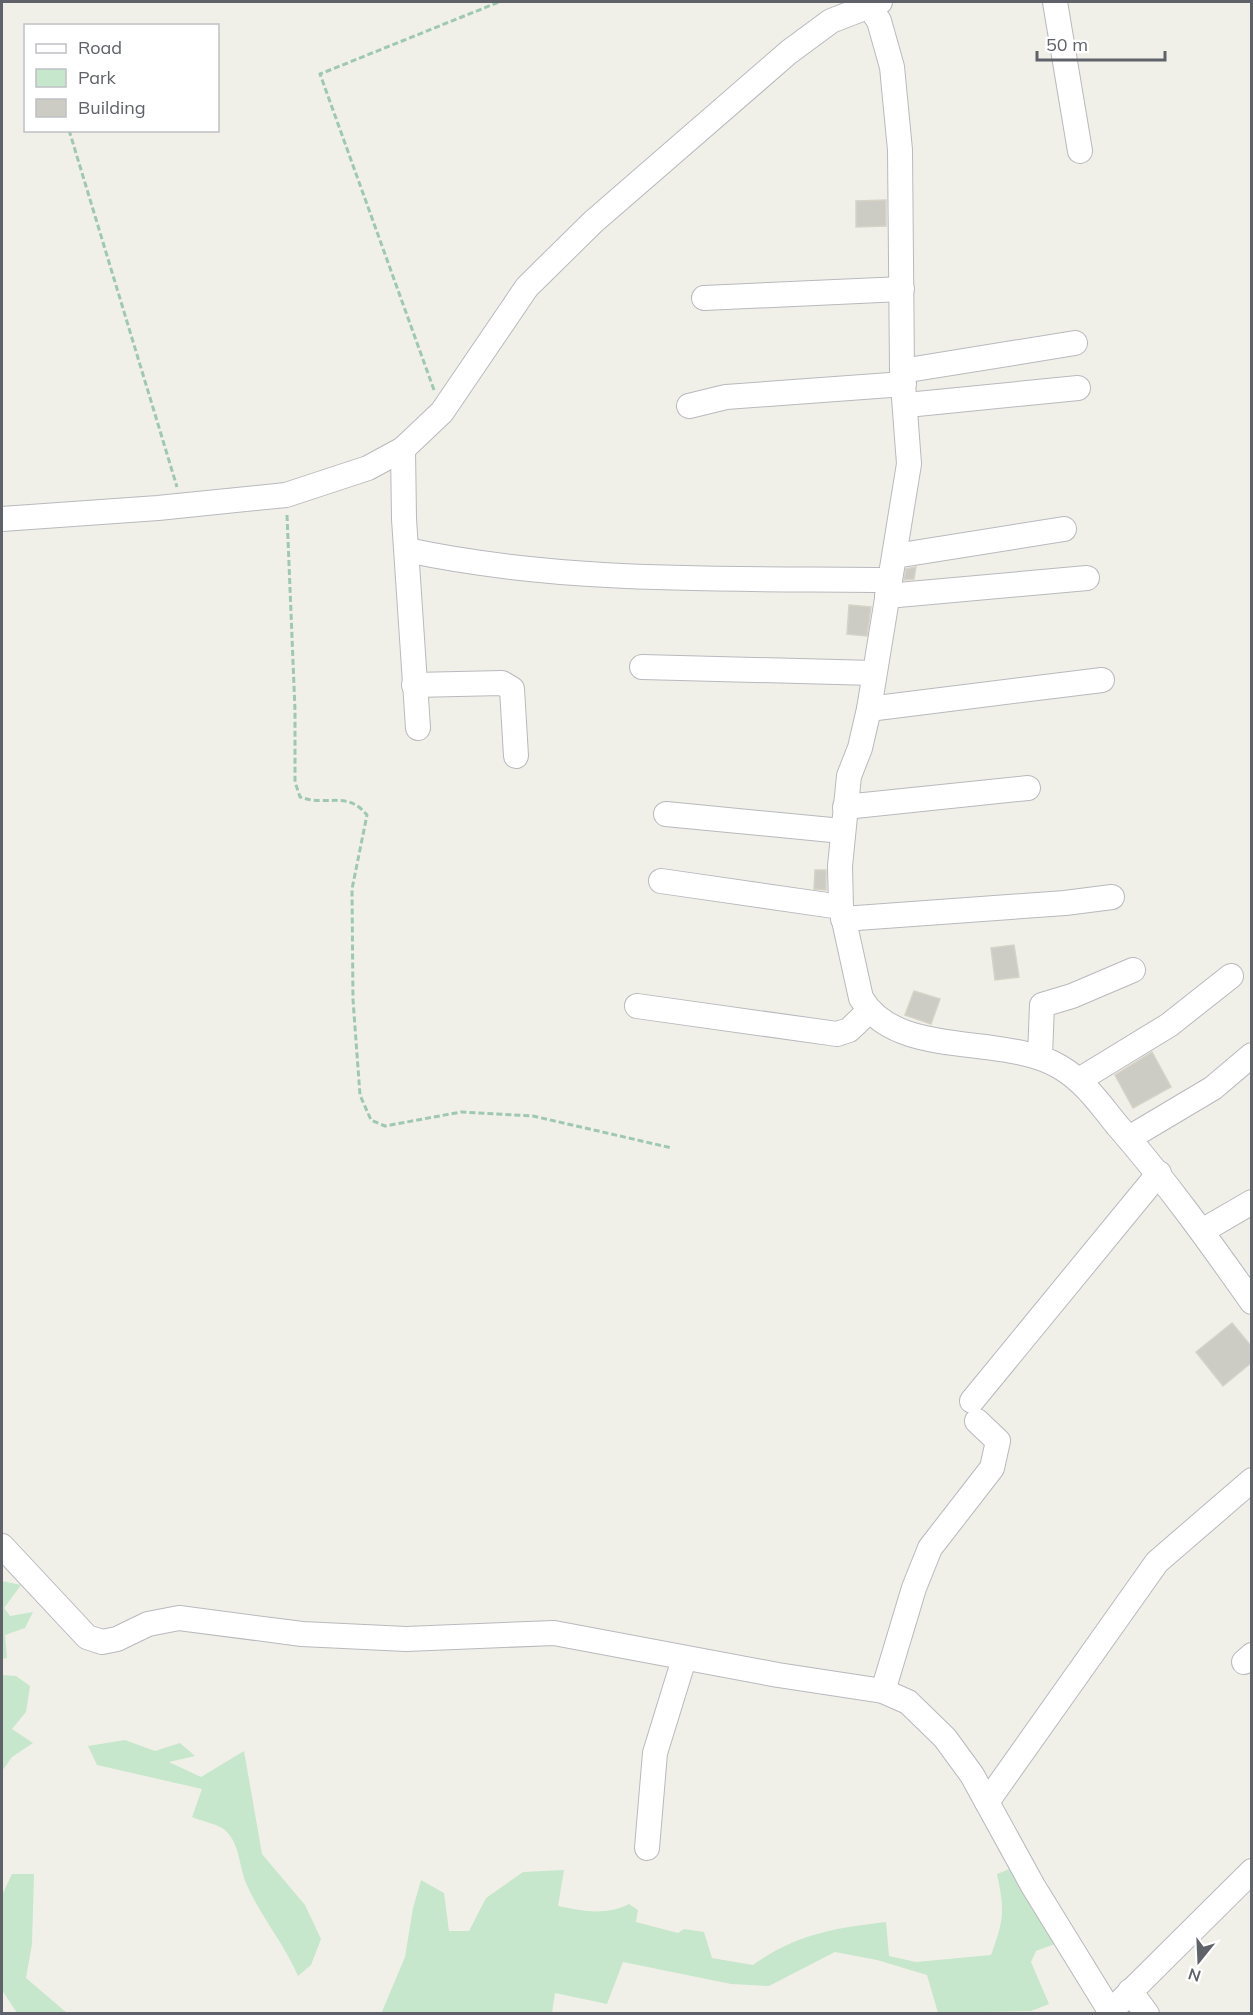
<svg xmlns="http://www.w3.org/2000/svg" width="1253" height="2015" font-family="Mulish,sans-serif">
<rect width="100%" height="100%" fill="#f1f0e8"/>
<g fill="#c6e7cb">
<path d="M 2,1581 L 21,1585 L 4,1608 L 10,1616 L 33,1612 L 25,1628 L 5,1635 L 7,1658 L 2,1659 Z"/>
<path d="M 2,1675 L 16,1676 L 30,1686 L 26,1712 L 12,1729 L 33,1743 L 12,1757 L 2,1771 Z"/>
<path d="M 125,1740 L 155,1751 L 180,1743 L 195,1756 L 169,1762 L 201,1777 L 244,1751 L 262,1854 L 305,1905 L 321,1939 L 311,1965 L 298,1976 C 284,1943 260,1916 246,1883 C 239,1866 240,1845 226,1831 C 219,1824 201,1821 192,1817 L 202,1789 L 97,1765 L 88,1746 Z"/>
<path d="M 1012,1868 L 1055,1944 L 1036,1951 L 1031,1962 L 1049,2004 L 1031,2011 L 938,2013 L 927,1975 L 877,1960 L 835,1952 L 769,1986 L 731,1984 L 623,1962 L 607,2004 L 555,1993 L 552,2013 L 381,2014 L 405,1957 L 413,1908 L 421,1880 L 444,1893 L 449,1931 L 469,1931 L 486,1898 L 523,1872 L 564,1870 L 558,1906 C 584,1911 605,1916 629,1904 L 638,1910 L 636,1922 L 678,1933 L 684,1929 L 704,1932 L 712,1958 L 753,1965 C 796,1934 835,1928 886,1922 L 889,1956 L 916,1962 L 991,1955 C 1004,1919 1005,1912 997,1874 Z"/>
<path d="M 12,1874 L 34,1874 L 32,1944 L 26,1978 L 67,2013 L 17,2013 L 2,1990 L 2,1895 Z"/>
</g>
<g fill="#cccbc4" stroke="#d6d3c6" stroke-width="1.5">
<path d="M 886,200 L 886,226 L 856,227 L 856,201 Z"/>
<path d="M 916,567 L 914,579 L 904,580 L 906,569 Z"/>
<path d="M 849,605 L 871,607 L 867,636 L 847,634 Z"/>
<path d="M 815,870 L 826,870 L 826,890 L 814,889 Z"/>
<path d="M 1014,945 L 1019,977 L 995,980 L 991,948 Z"/>
<path d="M 914,991 L 940,999 L 931,1024 L 905,1015 Z"/>
<path d="M 1152,1052 L 1171,1087 L 1133,1108 L 1115,1075 Z"/>
<path d="M 1232,1323 L 1251,1346 L 1251,1363 L 1223,1386 L 1196,1352 Z"/>
</g>
<g fill="none" stroke-linecap="round" stroke-linejoin="round">
<defs>
<g id="minor">
<path d="M 866,2 L 879,21 L 892,67 L 900,150 L 902,371 L 909,464 L 869,709 L 860,748 L 849,776 L 840,866 L 841,907 L 861,998 C 897,1060 1003,1033 1060,1067 C 1084,1081 1100,1104 1117,1125 C 1166,1181 1209,1241 1252,1302"/>
<path d="M 1055,2 L 1080,151"/>
<path d="M 704,298 L 902,289"/>
<path d="M 902,371 L 1075,343"/>
<path d="M 907,405 L 1078,388"/>
<path d="M 689,406 L 726,397 L 904,384"/>
<path d="M 403,449 L 404,519 L 418,728"/>
<path d="M 2,519 L 158,508 L 286,495 L 368,468 L 403,449 L 442,412 L 527,287 L 593,222 L 789,52 L 831,21 L 880,2"/>
<path d="M 407,550 C 566,584 729,578 890,580"/>
<path d="M 895,556 L 1064,529"/>
<path d="M 887,596 L 1087,578"/>
<path d="M 642,667 L 874,673"/>
<path d="M 414,685 L 502,683 L 512,689 L 516,756"/>
<path d="M 869,709 L 1102,680"/>
<path d="M 845,807 L 1028,788"/>
<path d="M 666,814 L 842,831"/>
<path d="M 661,881 L 841,907"/>
<path d="M 843,919 L 1065,903 L 1112,897"/>
<path d="M 637,1006 L 837,1034 L 849,1030 L 869,1011"/>
<path d="M 1040,1056 L 1042,1005 L 1072,996 L 1133,970"/>
<path d="M 1079,1080 L 1169,1025 L 1231,976"/>
<path d="M 1129,1138 L 1213,1088 L 1252,1055"/>
<path d="M 1202,1231 L 1252,1202"/>
<path d="M 972,1401 L 1159,1173"/>
<path d="M 2,1546 L 87,1637 L 102,1642 L 117,1639 L 148,1624 L 179,1618 L 302,1634 L 406,1639 L 554,1633 L 778,1675 L 883,1691 L 908,1702 L 945,1738 L 972,1775 L 1033,1886 L 1110,2011"/>
<path d="M 1244,1662 L 1252,1655"/>
<path d="M 883,1691 L 914,1588 L 930,1548 L 992,1468 L 998,1441 L 977,1421"/>
<path d="M 987,1802 L 1157,1562 L 1252,1480"/>
<path d="M 647,1848 L 655,1753 L 684,1659"/>
<path d="M 1130,1991 L 1147,2014"/>
<path d="M 1108,2014 L 1252,1871"/>
</g>
</defs>
<use href="#minor" stroke="#b8b9be" stroke-width="26"/>
<g stroke="#9fc8b1" stroke-width="3" stroke-dasharray="6 3" stroke-linecap="butt">
<path d="M 69,130 L 177,487"/>
<path d="M 434,390 L 320,74 L 499,2"/>
<path d="M 287,515 L 295,710 L 295,782 L 300,797 C 327,807 347,790 367,815 L 352,889 L 353,1000 L 360,1095 L 371,1120 L 385,1126 L 461,1112 L 533,1116 L 672,1148"/>
</g>
<use href="#minor" stroke="#fff" stroke-width="24"/>
</g>
<rect width="1253" height="2015" fill="none" stroke="#5f6268" stroke-width="6"/>
<rect x="24" y="24" width="195" height="108" fill="#ffffff" stroke="#bfc0c3" stroke-width="1.5"/>
<rect x="36" y="44" width="30" height="9" fill="#ffffff" stroke="#bfc0c3" stroke-width="1.5"/>
<text x="78" y="54" font-size="18" fill="#5f6268">Road</text>
<rect x="36" y="69" width="30" height="18" fill="#c6e7cb" stroke="#bfc0c3" stroke-width="1.5"/>
<text x="78" y="84" font-size="18" fill="#5f6268">Park</text>
<rect x="36" y="99" width="30" height="18" fill="#cccbc4" stroke="#bfc0c3" stroke-width="1.5"/>
<text x="78" y="114" font-size="18" fill="#5f6268">Building</text>
<g transform="translate(1199 1961) rotate(198)" stroke="#ffffff" stroke-width="4.5" paint-order="stroke">
<path d="M0-4.5L10 22L0 15L-10 22Z" fill="#5f6268"/>
<text y="-9" font-size="16" font-weight="bold" text-anchor="middle" fill="#5f6268">N</text>
</g>
<path d="M1037 51v9h128v-9" fill="none" stroke="#5f6268" stroke-width="3"/>
<text x="1046" y="51" font-size="18" fill="#5f6268" stroke="#ffffff" stroke-width="4.5" paint-order="stroke">50 m</text>
</svg>
